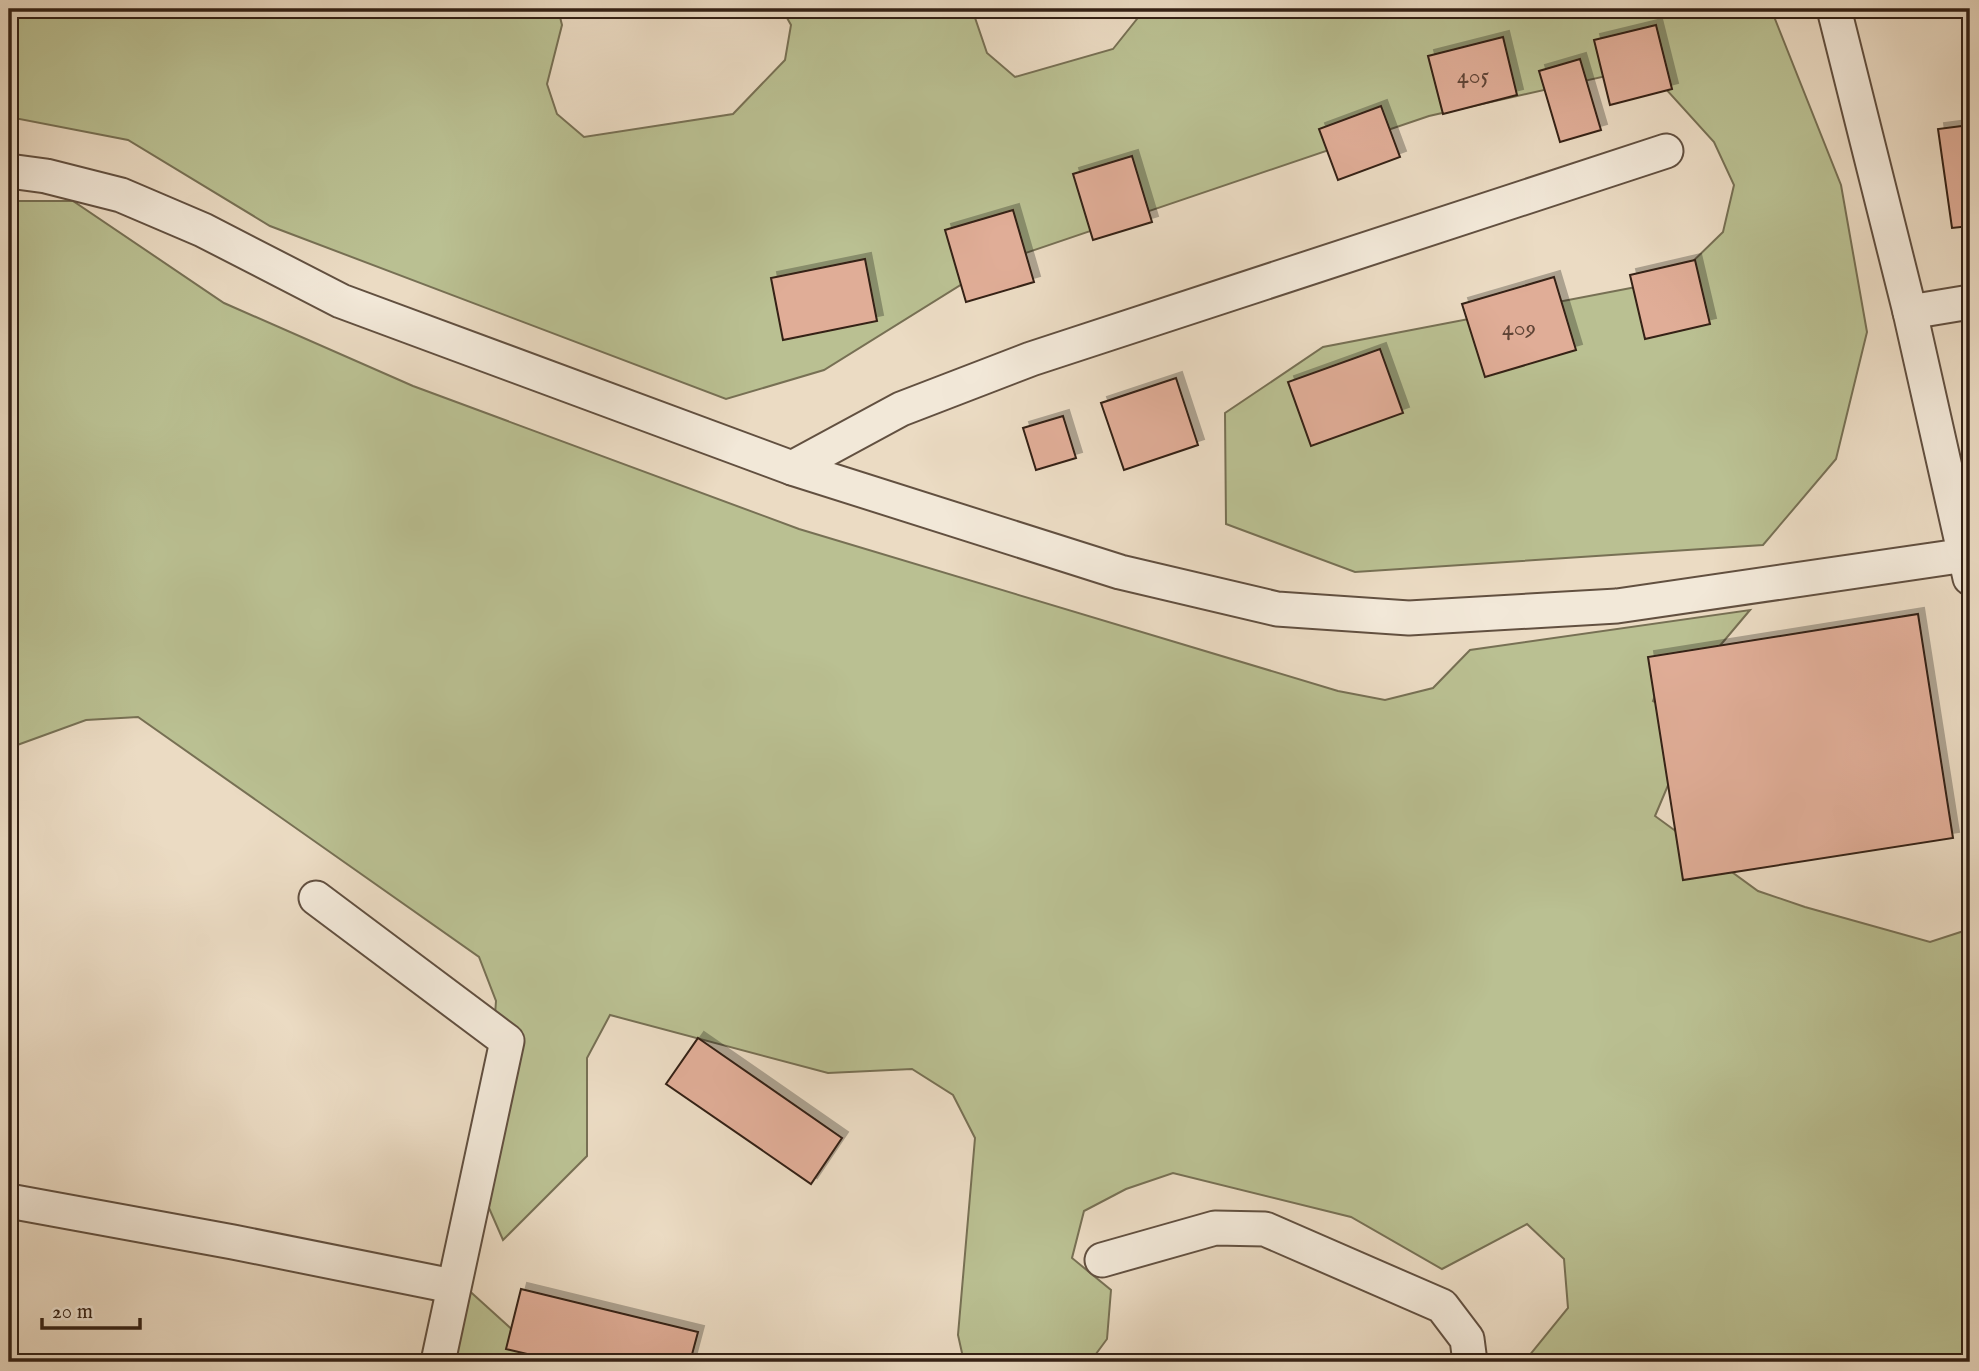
<svg xmlns="http://www.w3.org/2000/svg" width="1979" height="1371" font-family="'IM FELL English',serif">
<defs>
<filter id="shadow"><feDropShadow dx="6" dy="-6" stdDeviation="0" flood-color="#0004"/></filter>
</defs>
<rect width="100%" height="100%" fill="#ebdbc3"/>
<filter id="stains"><feTurbulence type="fractalNoise" baseFrequency=".00286" numOctaves="4"/><feColorMatrix values="0 0 0 0 .2 0 0 0 0 .09 0 0 0 0 .02 0 0 0 .5 -.17"/></filter>
<radialGradient id="worn" r=".72"><stop offset=".6" stop-color="#630" stop-opacity="0"/><stop offset="1" stop-color="#630" stop-opacity=".3"/></radialGradient>
<g fill="#bac092" stroke="#777054" stroke-width="2">
<path d="M 9,9 L 558,9 L 562,25 L 547,84 L 557,114 L 584,137 L 733,114 L 785,60 L 791,25 L 782,9 L 972,9 L 987,53 L 1015,77 L 1113,49 L 1145,9 L 1771,9 L 1841,185 L 1867,332 L 1836,459 L 1763,545 L 1355,572 L 1226,524 L 1225,413 L 1323,347 L 1636,287 L 1683,271 L 1723,232 L 1734,185 L 1714,142 L 1646,67 L 1429,116 L 996,263 L 824,370 L 726,399 L 270,226 L 128,140 L 9,117 Z"/>
<path d="M 9,201 L 73,201 L 224,303 L 413,386 L 799,529 L 1338,691 L 1385,700 L 1433,688 L 1470,650 L 1750,610 L 1718,648 L 1670,655 L 1653,701 L 1694,724 L 1655,816 L 1758,891 L 1805,907 L 1930,942 L 1970,929 L 1970,1362 L 1524,1362 L 1568,1308 L 1564,1259 L 1527,1224 L 1442,1269 L 1351,1217 L 1173,1173 L 1126,1189 L 1084,1211 L 1072,1258 L 1111,1290 L 1107,1339 L 1090,1362 L 964,1362 L 958,1335 L 975,1138 L 953,1095 L 912,1069 L 828,1073 L 610,1015 L 587,1058 L 587,1156 L 503,1240 L 482,1192 L 496,1001 L 479,957 L 138,717 L 86,720 L 9,748 Z"/>
<path d="M 464,1286 L 548,1362 L 439,1362 Z"/>
</g>
<g fill="#e0ad97" stroke="#342115" stroke-width="2" filter="url(#shadow)">
<path d="M 1656,25 L 1672,89 L 1610,105 L 1594,40 Z"/>
<path d="M 1503,37 L 1517,95 L 1443,114 L 1428,56 Z"/>
<path d="M 1580,59 L 1601,130 L 1560,142 L 1539,71 Z"/>
<path d="M 1381,106 L 1400,157 L 1338,180 L 1319,129 Z"/>
<path d="M 1970,125 L 1970,226 L 1952,228 L 1938,129 Z"/>
<path d="M 1132,156 L 1152,222 L 1093,240 L 1073,174 Z"/>
<path d="M 1013,210 L 1034,282 L 966,302 L 945,230 Z"/>
<path d="M 865,259 L 877,321 L 783,340 L 771,278 Z"/>
<path d="M 1695,260 L 1710,324 L 1645,339 L 1630,275 Z"/>
<path d="M 1554,277 L 1576,350 L 1485,377 L 1462,304 Z"/>
<path d="M 1380,349 L 1403,413 L 1311,446 L 1288,382 Z"/>
<path d="M 1176,378 L 1198,445 L 1124,470 L 1101,403 Z"/>
<path d="M 1063,416 L 1076,458 L 1036,470 L 1023,428 Z"/>
<path d="M 1918,614 L 1953,838 L 1683,880 L 1648,657 Z"/>
<path d="M 698,1038 L 842,1138 L 811,1184 L 666,1084 Z"/>
<path d="M 521,1289 L 698,1332 L 690,1362 L 561,1362 L 506,1349 Z"/>
</g>
<g fill="none" stroke-linecap="round" stroke-linejoin="round">
<defs>
<g id="minor">
<path d="M 1834,9 L 1910,312 L 1970,578"/>
<path d="M 9,171 L 46,176 L 121,195 L 203,230 L 341,301 L 792,468 L 1120,572 L 1277,609 L 1409,618 L 1617,606 L 1966,555"/>
<path d="M 1910,312 L 1970,302"/>
<path d="M 792,468 L 901,409 L 1031,359 L 1666,151"/>
<path d="M 316,898 L 507,1041 L 438,1362"/>
<path d="M 9,1201 L 233,1242 L 452,1286"/>
<path d="M 1102,1260 L 1215,1228 L 1265,1229 L 1442,1306 L 1467,1339 L 1470,1362"/>
</g>
</defs>
<use href="#minor" stroke="#625040" stroke-width="37"/>
<use href="#minor" stroke="#f2e8d8" stroke-width="33"/>
</g>
<g text-anchor="middle" stroke-width="5" stroke-linejoin="round" paint-order="stroke">
<g font-size="24" fill="#5f4436">
<text x="1473" y="83">405</text>
<text x="1519" y="335">409</text>
</g>
</g>
<rect width="1979" height="1371" fill="none" stroke="#ebdbc3" stroke-width="35"/>
<rect x="10" y="10" width="1958" height="1350" fill="none" stroke="#342115" stroke-width="3.5"/>
<rect x="18" y="18" width="1944" height="1336" fill="none" stroke="#342115" stroke-width="2"/>
<path d="M42 1318v10h98v-10" fill="none" stroke="#342115" stroke-width="3.5"/>
<text x="52" y="1318" font-size="21" fill="#342115" stroke="#f2e8d8" stroke-width="5" paint-order="stroke">20 m</text>
<rect width="100%" height="100%" filter="url(#stains)"/>
<rect width="100%" height="100%" fill="url(#worn)"/>
</svg>
